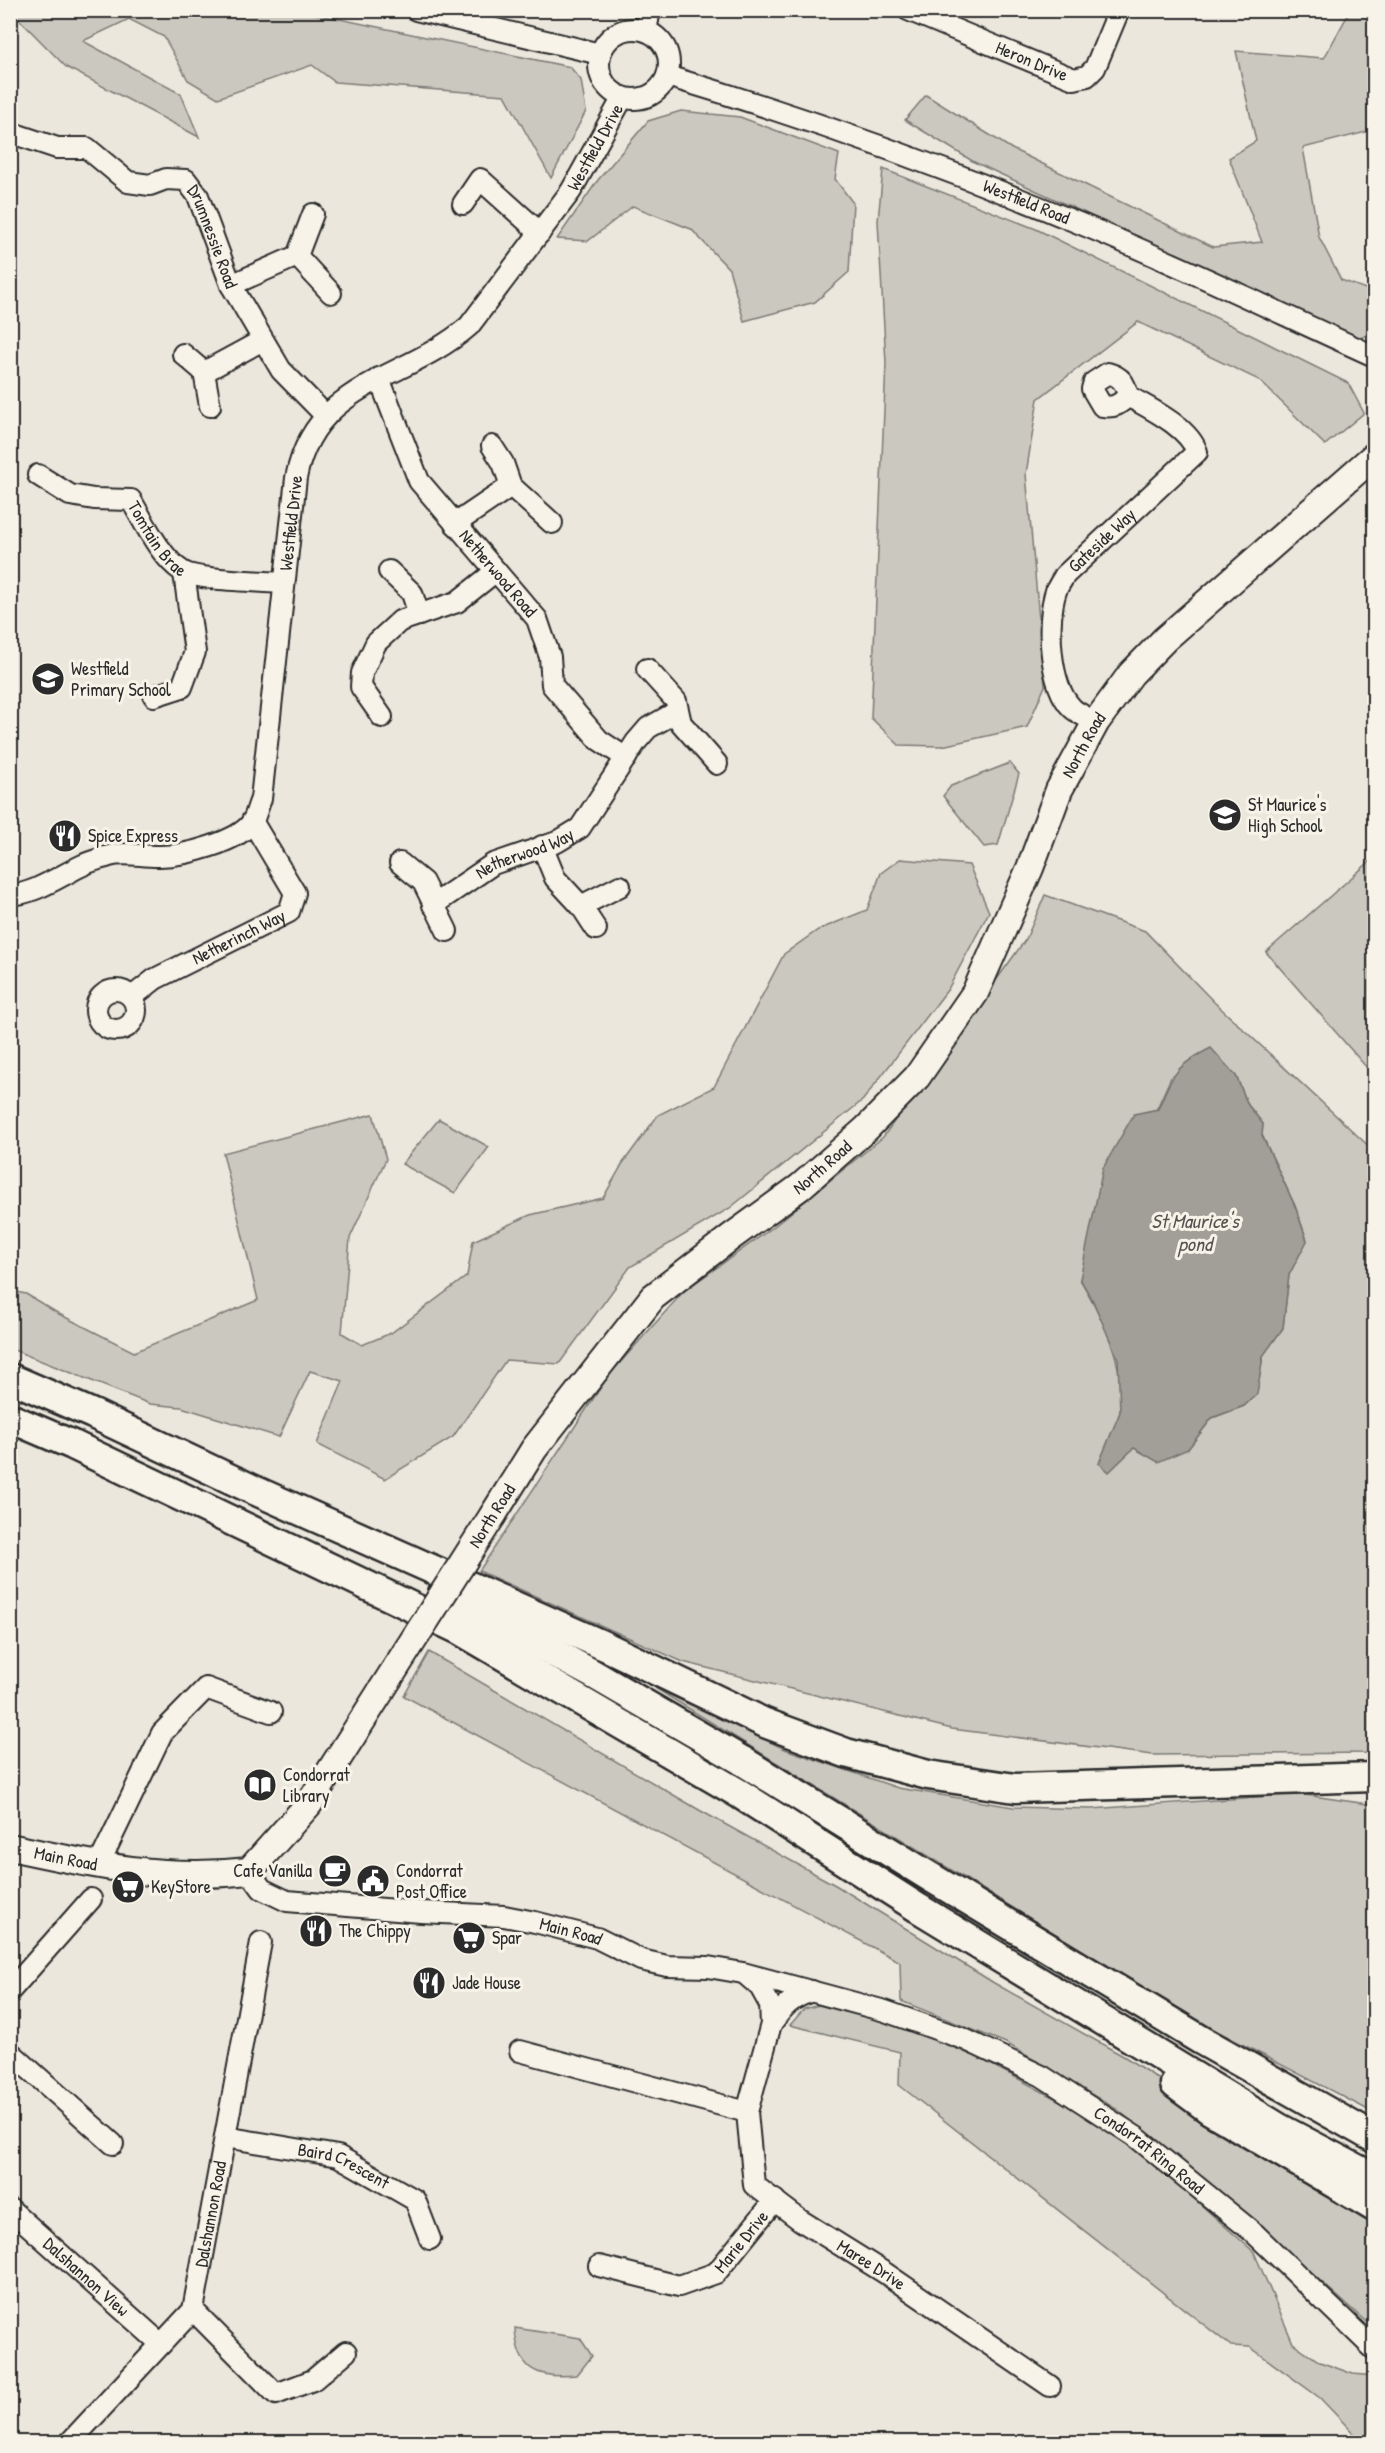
<svg xmlns="http://www.w3.org/2000/svg" width="1385" height="2453" font-family="'Patrick Hand',sans-serif">
<rect width="100%" height="100%" fill="#ebe7dd"/>
<filter id="ink" filterUnits="userSpaceOnUse"><feTurbulence type="fractalNoise" baseFrequency=".0167" numOctaves="2"/><feDisplacementMap in="SourceGraphic" scale="12" xChannelSelector="R" yChannelSelector="G"/><feConvolveMatrix kernelMatrix="1 2 1 2 8 2 1 2 1" color-interpolation-filters="sRGB"/></filter>
<g filter="url(#ink)">
<g fill="#cbc8bf" stroke="#7b7a75" stroke-width="1.5" fill-rule="evenodd">
<path d="M 11,11 L 301,11 L 570,67 L 581,80 L 586,111 L 551,178 L 505,95 L 335,82 L 312,65 L 218,98 L 188,80 L 164,37 L 129,19 L 83,41 L 181,94 L 199,137 L 66,67 Z"/>
<path d="M 1350,11 L 1374,11 L 1374,130 L 1303,148 L 1319,237 L 1341,280 L 1374,292 L 1374,331 L 1359,339 L 974,162 L 905,120 L 926,95 L 1012,149 L 1213,247 L 1262,242 L 1229,158 L 1256,141 L 1236,51 L 1324,58 Z"/>
<path d="M 681,111 L 740,117 L 839,154 L 835,179 L 853,203 L 849,272 L 815,302 L 744,321 L 729,269 L 691,229 L 633,206 L 588,241 L 557,239 L 598,180 L 648,121 Z"/>
<path d="M 883,169 L 1036,229 L 1348,383 L 1364,413 L 1325,445 L 1259,380 L 1138,322 L 1038,399 L 1026,474 L 1045,686 L 1027,727 L 942,746 L 899,745 L 871,718 L 886,363 L 878,221 Z"/>
<path d="M 1010,763 L 1019,774 L 998,845 L 984,847 L 943,796 L 951,786 Z"/>
<path d="M 1374,858 L 1374,1076 L 1266,952 Z"/>
<path d="M 900,859 L 969,865 L 989,912 L 948,989 L 863,1100 L 730,1208 L 630,1267 L 559,1364 L 506,1360 L 453,1437 L 385,1479 L 317,1444 L 343,1381 L 310,1371 L 279,1437 L 181,1407 L 150,1404 L 11,1349 L 11,1291 L 26,1294 L 59,1314 L 134,1352 L 258,1300 L 223,1153 L 373,1114 L 386,1159 L 350,1238 L 342,1333 L 362,1345 L 391,1333 L 467,1276 L 473,1241 L 530,1215 L 603,1198 L 623,1163 L 658,1115 L 714,1087 L 784,954 L 818,930 L 867,910 L 881,873 Z"/>
<path d="M 1045,895 L 1145,931 L 1214,1002 L 1374,1151 L 1374,1753 L 1153,1755 L 952,1729 L 683,1662 L 479,1571 L 609,1375 L 684,1291 L 772,1228 L 883,1137 L 1026,939 ZM 1172,1075 L 1236,1076 L 1248,1105 L 1263,1124 L 1262,1135 L 1295,1206 L 1307,1240 L 1289,1275 L 1283,1328 L 1263,1355 L 1257,1394 L 1244,1406 L 1212,1418 L 1188,1449 L 1134,1448 L 1099,1463 C 1105,1448 1118,1426 1120,1411 C 1126,1364 1103,1318 1080,1279 Z"/>
<path d="M 439,1119 L 489,1147 L 455,1193 L 402,1164 Z"/>
<path d="M 429,1652 L 701,1811 L 837,1886 L 994,1983 L 1125,2057 L 1266,2150 L 1374,2217 L 1374,2329 L 1287,2251 L 1118,2110 L 1006,2043 L 901,2001 L 900,1962 L 404,1696 Z"/>
<path d="M 655,1688 L 785,1749 L 898,1788 L 1013,1807 L 1091,1809 L 1299,1794 L 1374,1805 L 1374,2113 L 1194,2019 Z"/>
<path d="M 819,2005 L 901,2026 L 979,2058 L 1092,2118 L 1156,2165 L 1254,2252 L 1293,2343 L 1320,2362 L 1353,2374 L 1374,2376 L 1374,2442 L 1362,2442 L 1320,2398 L 1250,2347 L 1231,2346 L 899,2085 L 900,2052 L 790,2025 L 804,2009 Z"/>
<path d="M 515,2328 L 580,2338 L 592,2356 L 577,2375 C 538,2379 517,2371 515,2328 Z"/>
</g>
<path fill="#a29f98" stroke="#72716c" stroke-width="1.5" d="M 1211,1048 L 1236,1076 L 1248,1105 L 1263,1124 L 1262,1135 L 1295,1206 L 1307,1241 L 1289,1275 L 1283,1328 L 1263,1356 L 1257,1394 L 1244,1406 L 1212,1418 L 1188,1449 L 1158,1462 L 1134,1448 L 1109,1472 L 1099,1463 L 1120,1412 L 1118,1359 L 1093,1301 L 1080,1279 L 1103,1168 L 1134,1114 L 1158,1109 C 1173,1074 1175,1066 1211,1048 Z"/>
<g fill="none" stroke-linecap="round" stroke-linejoin="round">
<defs>
<g id="minor">
<path d="M 416,10 L 600,54"/>
<path id="s1" d="M 908,10 L 1074,79 L 1087,76 L 1095,68 L 1119,10"/>
<circle cx="634" cy="64" r="35"/>
<path d="M 646,31 L 650,10"/>
<path id="s2" d="M 667,76 C 808,118 946,168 1081,224 C 1180,265 1277,312 1374,356"/>
<path id="s3" d="M 15,134 L 57,148 L 87,148 L 128,182 L 150,185 L 166,179 L 186,180 L 198,196 L 231,285 L 281,370 L 326,416"/>
<path d="M 463,204 L 480,179 L 540,233"/>
<path d="M 297,256 L 331,293"/>
<path d="M 231,285 L 297,256 L 313,214"/>
<path d="M 183,354 L 204,372 L 210,406"/>
<path d="M 204,372 L 263,340"/>
<path id="s4" d="M 379,378 L 419,481 L 537,619 L 550,657 L 552,685 L 599,740 L 626,758"/>
<path d="M 492,446 L 503,463 L 511,486 L 552,523"/>
<path id="s5" d="M 38,475 L 70,495 L 94,499 L 131,500 C 144,522 161,558 182,571 C 197,581 263,581 284,583"/>
<path d="M 455,524 L 511,486"/>
<path d="M 389,571 L 412,593 L 419,615"/>
<path d="M 647,669 L 676,701 L 681,723 L 717,764"/>
<path d="M 154,696 L 182,687 L 195,652 L 184,573"/>
<path d="M 382,717 L 361,687 L 362,673 L 376,643 L 400,621 L 457,602 L 496,571"/>
<path id="s6" d="M 1096,722 C 1089,718 1078,714 1072,708 C 1049,685 1046,621 1056,591 C 1058,586 1062,580 1065,575 L 1197,452 C 1189,427 1149,408 1128,396 C 1119,405 1114,408 1102,406 L 1092,389 L 1094,382 L 1108,373 C 1122,377 1125,383 1128,396"/>
<path d="M 542,846 L 555,878 L 581,906 L 596,929"/>
<path d="M 400,863 L 423,882 L 447,931"/>
<path id="s7" d="M 10,894 C 30,897 65,873 83,865 C 91,861 100,859 109,856 C 125,851 144,857 160,856 C 184,856 239,842 253,821 C 256,814 258,806 261,799 L 296,478 C 315,380 406,381 469,326 L 571,191 L 623,97"/>
<path id="s8" d="M 433,905 L 493,864 L 557,842 L 580,828 L 636,742 L 648,728 L 678,711"/>
<path d="M 581,906 L 620,886"/>
<circle cx="116" cy="1010" r="20"/>
<path id="s9" d="M 132,997 L 155,979 L 289,912 L 295,893 L 252,821"/>
<path d="M 98,1866 L 162,1733 L 206,1688 L 271,1712"/>
<path id="s10" d="M 249,1871 L 262,1889 L 287,1901 L 421,1912 L 504,1916 L 535,1922 L 597,1938 L 641,1960 L 667,1966 L 708,1967 L 743,1973 L 885,2011 L 964,2039 L 1042,2076 L 1136,2137 L 1254,2233 L 1374,2349"/>
<path id="s11" d="M 745,1974 L 760,1987 L 770,2005 L 771,2024 L 747,2112 L 754,2185 L 800,2220 L 885,2273 L 1050,2386"/>
<path d="M 10,1991 L 91,1899"/>
<path d="M 771,2024 C 784,2006 791,1998 812,1991"/>
<path d="M 520,2051 L 747,2112"/>
<path d="M 10,2052 L 113,2144"/>
<path id="s12" d="M 225,2137 L 338,2156 L 415,2200 L 430,2239"/>
<path id="s13" d="M 10,2209 L 161,2344"/>
<path id="s14" d="M 599,2266 L 679,2286 L 716,2273 L 775,2200"/>
<path d="M 193,2310 L 276,2394 L 313,2380 L 346,2352"/>
<path id="s15" d="M 70,2442 L 193,2310 L 261,1942"/>
</g>
<g id="major">
<path id="s16" d="M 493,1515 L 534,1449 L 653,1297 L 731,1237 L 800,1187 L 866,1129 L 917,1077 L 975,993 L 1030,868 L 1059,790 L 1096,722 L 1131,674 L 1165,639 L 1374,456"/>
<path id="s17" d="M 10,1847 C 93,1865 164,1881 249,1871 L 309,1804 L 381,1691"/>
</g>
<g id="highway">
<path d="M 10,1378 L 93,1414 L 254,1490 L 607,1647 L 765,1723 L 846,1753 L 928,1775 L 1015,1788 L 1374,1777"/>
<path d="M 10,1418 L 73,1445 L 458,1629 L 740,1794 L 918,1908 L 1279,2128 L 1374,2178"/>
<path d="M 443,1593 L 593,1674 L 741,1760 L 927,1875 L 1201,2040 L 1374,2138"/>
<path d="M 1175,2084 L 1210,2110 L 1374,2207"/>
</g>
</defs>
<use href="#minor" stroke="#2b2b2b" stroke-width="24"/>
<use href="#major" stroke="#2b2b2b" stroke-width="30"/>
<use href="#highway" stroke="#2b2b2b" stroke-width="33"/>
<use href="#minor" stroke="#f7f3e8" stroke-width="20"/>
<use href="#major" stroke="#f7f3e8" stroke-width="26"/>
<use href="#highway" stroke="#f7f3e8" stroke-width="28"/>
<defs>
<path id="major-bridge" d="M 381,1691 L 493,1515"/>
</defs>
<use href="#major-bridge" stroke="#2b2b2b" stroke-width="30" stroke-linecap="butt"/>
<use href="#major-bridge" stroke="#f7f3e8" stroke-width="26"/>
</g>
</g>
<defs>
<symbol id="school-disc" viewBox="-11 -11 22 22"><circle r="9.5" fill="#2b2b2b" stroke="#f7f3e8"/><path d="M0-5L7-2L0 1L-7-2ZM-4 1L0 2.5L4 1V4Q0 6-4 4Z" fill="#fff"/></symbol>
<symbol id="restaurant-disc" viewBox="-11 -11 22 22"><circle r="9.5" fill="#2b2b2b" stroke="#f7f3e8"/><path d="M-5-6h1v4h1v-4h1v4h1v-4h1v5L-1.5 .5V6h-2V.5L-5-1ZM5-6V6H3V1.5H1.5Q1.5-4 5-6Z" fill="#fff"/></symbol>
<symbol id="library-disc" viewBox="-11 -11 22 22"><circle r="9.5" fill="#2b2b2b" stroke="#f7f3e8"/><path d="M-6-4Q-3-5.5-.7-3.5V5Q-3 3-6 4ZM6-4Q3-5.5 .7-3.5V5Q3 3 6 4Z" fill="#fff"/></symbol>
<symbol id="cafe-disc" viewBox="-11 -11 22 22"><circle r="9.5" fill="#2b2b2b" stroke="#f7f3e8"/><path d="M-5.5-4.5H6V0H3Q3 3.5 0 3.5H-2.5Q-5.5 3.5-5.5 0ZM3-3.2v2h1.7v-2ZM-6 4.5H4V6H-6Z" fill="#fff"/></symbol>
<symbol id="civic-disc" viewBox="-11 -11 22 22"><circle r="9.5" fill="#2b2b2b" stroke="#f7f3e8"/><path d="M-.6-6.5H3V-4.5H.6V-3L4-1V1h2V6H-6V1h2V-1L-.6-3ZM-1.2 2.5V6h2.4V2.5Z" fill="#fff"/></symbol>
<symbol id="supermarket-disc" viewBox="-11 -11 22 22"><circle r="9.5" fill="#2b2b2b" stroke="#f7f3e8"/><path d="M-6-5.5h2.5l.6 2H6L4.5 2H-2.5L-4.4-4H-6ZM-1.5 3.2a1.3 1.3 0 1 0 .1 0ZM3 3.2a1.3 1.3 0 1 0 .1 0Z" fill="#fff"/></symbol>
</defs>
<g fill-rule="evenodd">
<use href="#school-disc" x="29" y="660" width="38" height="38"/>
<use href="#school-disc" x="1206" y="796" width="38" height="38"/>
<use href="#restaurant-disc" x="46" y="817" width="38" height="38"/>
<use href="#library-disc" x="241" y="1766" width="38" height="38"/>
<use href="#cafe-disc" x="316" y="1852" width="38" height="38"/>
<use href="#civic-disc" x="354" y="1862" width="38" height="38"/>
<use href="#supermarket-disc" x="109" y="1868" width="38" height="38"/>
<use href="#restaurant-disc" x="297" y="1912" width="38" height="38"/>
<use href="#supermarket-disc" x="450" y="1919" width="38" height="38"/>
<use href="#restaurant-disc" x="410" y="1964" width="38" height="38"/>
</g>
<g text-anchor="middle" stroke-width="6" stroke-linejoin="round" paint-order="stroke">
<g font-size="18" fill="#2b2b2b" stroke="#f7f3e8">
<text dy="6" stroke="none"><textPath href="#s1" startOffset="134">Heron Drive</textPath></text>
<text dy="6" stroke="none"><textPath href="#s7" startOffset="1065">Westfield Drive</textPath></text>
<text dy="6" stroke="none"><textPath href="#s2" startOffset="381">Westfield Road</textPath></text>
<text dy="6" stroke="none"><textPath href="#s3" startOffset="250">Drumnessie Road</textPath></text>
<text dy="6" stroke="none"><textPath href="#s7" startOffset="561">Westfield Drive</textPath></text>
<text dy="6" stroke="none"><textPath href="#s5" startOffset="146">Tomtain Brae</textPath></text>
<text dy="6" stroke="none"><textPath href="#s6" startOffset="219">Gateside Way</textPath></text>
<text dy="6" stroke="none"><textPath href="#s4" startOffset="232">Netherwood Road</textPath></text>
<text dy="6" stroke="none"><textPath href="#s16" startOffset="988">North Road</textPath></text>
<text dy="6" stroke="none"><textPath href="#s8" startOffset="106">Netherwood Way</textPath></text>
<text dy="6" stroke="none"><textPath href="#s9" startOffset="123">Netherinch Way</textPath></text>
<text dy="6" stroke="none"><textPath href="#s16" startOffset="484">North Road</textPath></text>
<text transform="translate(492 1516) rotate(-58)" y="6">North Road</text>
<text dy="6" stroke="none"><textPath href="#s17" startOffset="57">Main Road</textPath></text>
<text dy="6" stroke="none"><textPath href="#s10" startOffset="336">Main Road</textPath></text>
<text dy="6" stroke="none"><textPath href="#s10" startOffset="963">Condorrat Ring Road</textPath></text>
<text dy="6" stroke="none"><textPath href="#s12" startOffset="123">Baird Crescent</textPath></text>
<text dy="6" stroke="none"><textPath href="#s15" startOffset="278">Dalshannon Road</textPath></text>
<text dy="6" stroke="none"><textPath href="#s14" startOffset="162">Marie Drive</textPath></text>
<text dy="6" stroke="none"><textPath href="#s11" startOffset="366">Maree Drive</textPath></text>
<text dy="6" stroke="none"><textPath href="#s13" startOffset="102">Dalshannon View</textPath></text>
</g>
<g font-size="18" fill="#2b2b2b" stroke="#f7f3e8" text-anchor="start">
<text x="71" y="675">Westfield<tspan x="71" dy="21">Primary School</tspan></text>
<text x="1248" y="811">St Maurice's<tspan x="1248" dy="21">High School</tspan></text>
<text x="88" y="842">Spice Express</text>
<text x="283" y="1781">Condorrat<tspan x="283" dy="21">Library</tspan></text>
<text x="312" y="1877" text-anchor="end">Cafe Vanilla</text>
<text x="396" y="1877">Condorrat<tspan x="396" dy="21">Post Office</tspan></text>
<text x="151" y="1893">KeyStore</text>
<text x="339" y="1937">The Chippy</text>
<text x="492" y="1944">Spar</text>
<text x="452" y="1989">Jade House</text>
</g>
<g font-size="20" font-style="italic" fill="#555451" stroke="#f7f3e8">
<text x="1195" y="1228">St Maurice's<tspan x="1195" dy="23">pond</tspan></text>
</g>
</g>
<rect width="1385" height="2453" fill="none" stroke="#f7f3e8" stroke-width="36"/>
<rect x="18" y="18" width="1349" height="2417" fill="none" stroke="#2b2b2b" stroke-width="2" filter="url(#ink)"/>
</svg>
